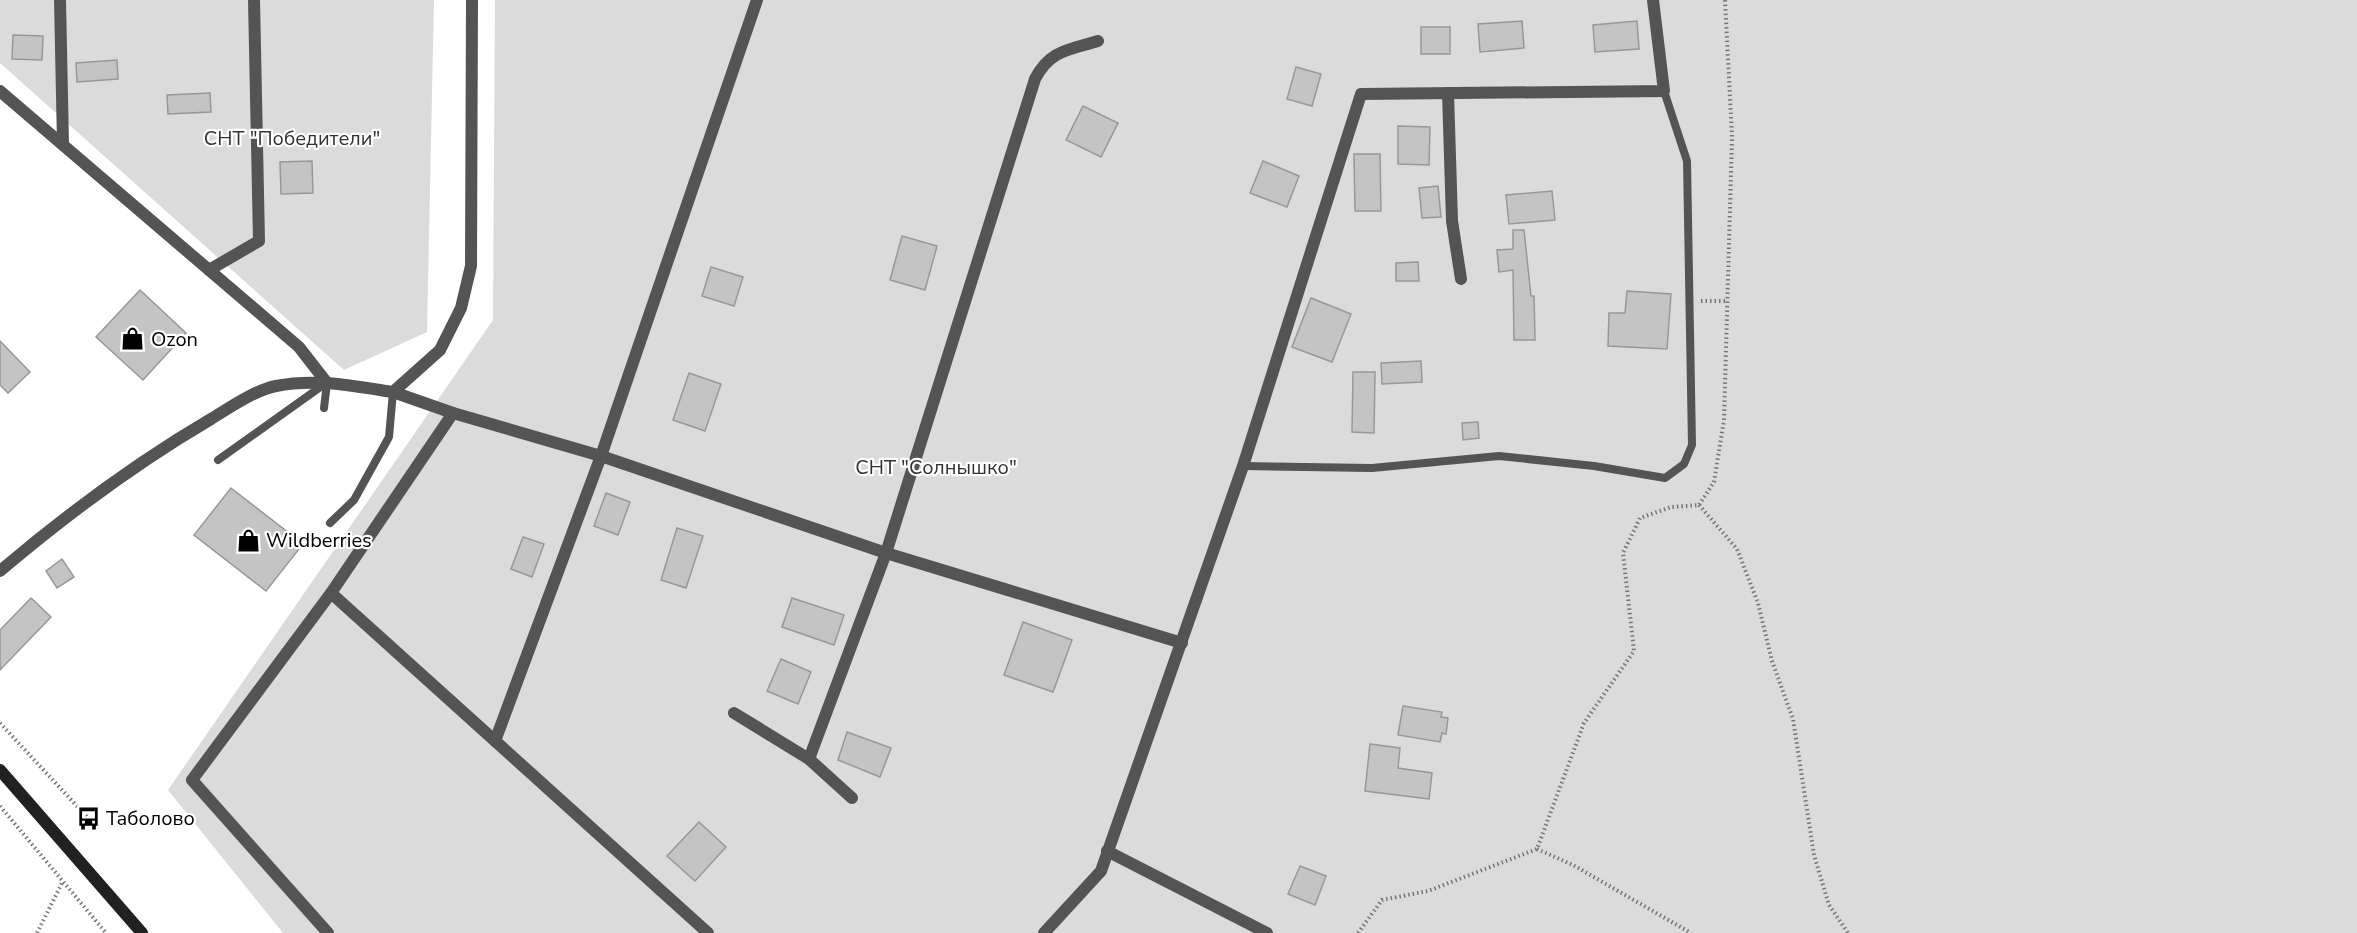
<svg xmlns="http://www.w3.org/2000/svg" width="2357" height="933" font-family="'Nunito Sans',sans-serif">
<rect width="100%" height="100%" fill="#fff"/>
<g fill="#dbdbdb">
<path d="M 0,0 L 434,0 L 427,332 L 344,370 L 0,63 Z"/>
<path d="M 495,0 L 2357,0 L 2357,933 L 283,933 L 168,790 L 493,320 Z"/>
</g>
<g fill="#c4c4c4" stroke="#989898" stroke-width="1.5">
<path d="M 1522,21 L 1524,48 L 1480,52 L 1478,24 Z"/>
<path d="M 1637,21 L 1639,49 L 1595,52 L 1593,25 Z"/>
<rect x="1421" y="27" width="29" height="27"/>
<path d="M 13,35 L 43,36 L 42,60 L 12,59 Z"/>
<path d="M 117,60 L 118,79 L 77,82 L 76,63 Z"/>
<path d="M 1296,67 L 1321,74 L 1312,106 L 1287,99 Z"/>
<path d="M 210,93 L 211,112 L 168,114 L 167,95 Z"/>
<path d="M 1083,106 L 1118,123 L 1101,157 L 1066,140 Z"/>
<path d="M 1398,126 L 1430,127 L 1429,165 L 1398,164 Z"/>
<path d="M 1354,154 L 1380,154 L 1381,211 L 1355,211 Z"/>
<path d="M 312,161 L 313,193 L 281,194 L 280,162 Z"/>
<path d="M 1263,161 L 1299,176 L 1287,207 L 1250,193 Z"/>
<path d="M 1438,186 L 1441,217 L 1422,218 L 1419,188 Z"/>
<path d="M 1552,191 L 1555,220 L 1509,224 L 1506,195 Z"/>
<path d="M 1513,230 L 1524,230 L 1531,296 L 1534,296 L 1535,340 L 1514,340 L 1513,270 L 1499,272 L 1497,250 L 1513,249 Z"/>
<path d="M 902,236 L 937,246 L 925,290 L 890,280 Z"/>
<path d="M 1418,262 L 1419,281 L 1396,281 L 1396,263 Z"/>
<path d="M 711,267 L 743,277 L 734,306 L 702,296 Z"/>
<path d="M 140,290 L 186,333 L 143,380 L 96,337 Z"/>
<path d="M 1627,291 L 1671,294 L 1667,349 L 1608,346 L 1609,313 L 1625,313 Z"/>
<path d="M 1311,298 L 1351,314 L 1332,362 L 1292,347 Z"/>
<path d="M 0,341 L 30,372 L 8,393 L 0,385 Z"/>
<path d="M 1421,361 L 1422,382 L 1382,384 L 1381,363 Z"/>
<path d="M 1353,372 L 1375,372 L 1374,433 L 1352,432 Z"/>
<path d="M 689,373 L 721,384 L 705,431 L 673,420 Z"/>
<path d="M 1478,422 L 1479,438 L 1463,440 L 1462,423 Z"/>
<path d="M 231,488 L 303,544 L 266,591 L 194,535 Z"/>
<path d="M 606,493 L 630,502 L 618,535 L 594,526 Z"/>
<path d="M 677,528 L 703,536 L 686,588 L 661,580 Z"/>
<path d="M 523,537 L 544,544 L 532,577 L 511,569 Z"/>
<path d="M 62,559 L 74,577 L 57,588 L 46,571 Z"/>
<path d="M 31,598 L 51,617 L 0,670 L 0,630 Z"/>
<path d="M 792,598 L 844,615 L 834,645 L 782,627 Z"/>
<path d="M 1023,622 L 1072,640 L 1053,692 L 1004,675 Z"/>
<path d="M 781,659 L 811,672 L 798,704 L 767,691 Z"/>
<path d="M 1403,706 L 1442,712 L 1441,717 L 1448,718 L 1446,734 L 1442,733 L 1440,742 L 1398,735 Z"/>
<path d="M 847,732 L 891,748 L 880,777 L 838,760 Z"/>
<path d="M 1370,744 L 1400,748 L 1398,768 L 1432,773 L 1429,799 L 1365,791 Z"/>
<path d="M 699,822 L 726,847 L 695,881 L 667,856 Z"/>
<path d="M 1300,866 L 1326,876 L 1315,905 L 1288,894 Z"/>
</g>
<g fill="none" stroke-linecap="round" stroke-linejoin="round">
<g stroke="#767676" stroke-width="4" stroke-dasharray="1.5 3" stroke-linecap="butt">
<path d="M 1701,301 L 1727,301"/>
<path d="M 1699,505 L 1737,549 L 1758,603 L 1772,661 L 1793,719 L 1814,855 L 1829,905 L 1848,933"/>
<path d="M 0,723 L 88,818"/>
<path d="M 0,806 L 106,933"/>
<path d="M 1537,849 L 1573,865 L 1691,933"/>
<path d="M 37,933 L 63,881"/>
<path d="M 1358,933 L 1382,900 L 1428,891 L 1537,849 L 1584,723 L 1634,651 L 1623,553 L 1640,518 L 1671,507 L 1699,505 L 1714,482 L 1724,420 L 1732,137 L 1725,0"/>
</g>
<g stroke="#545454" stroke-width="8">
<path d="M 324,408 L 327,383"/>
<path d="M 218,460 L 326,383"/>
<path d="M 1243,466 L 1372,468 L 1499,456 L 1594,466 L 1665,478 L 1684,464 L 1692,445 L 1687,161 L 1664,91"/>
<path d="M 330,523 L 354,500 L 389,437 L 393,392"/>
</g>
<g stroke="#545454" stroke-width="12">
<path d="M 60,0 L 63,144"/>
<path d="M 0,91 L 299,347 L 327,383"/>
<path d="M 1448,93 L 1452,221 L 1461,279"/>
<path d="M 209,270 L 259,241 L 254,0"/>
<path d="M 393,392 L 453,413 L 601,456 L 886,553 L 1182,643"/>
<path d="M 0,571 C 66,515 136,463 211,419 C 229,408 255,390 276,386 C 315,378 354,386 393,392 L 440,350 L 461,308 L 471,266 L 472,0"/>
<path d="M 331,593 L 708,933"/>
<path d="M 734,713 L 809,759 L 852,798"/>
<path d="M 495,741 L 601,456 L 757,0"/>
<path d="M 809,759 L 886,553 L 1035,79 C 1050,50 1069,50 1098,41"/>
<path d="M 1107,851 L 1267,933"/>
<path d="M 328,933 L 192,780 L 331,593 L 453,413"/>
<path d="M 1044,933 L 1101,871 L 1243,466 L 1361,94 L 1664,91 L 1653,0"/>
</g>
<path stroke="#212121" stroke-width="12" d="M 0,770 L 142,933"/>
</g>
<defs>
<symbol id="shop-bare" viewBox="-9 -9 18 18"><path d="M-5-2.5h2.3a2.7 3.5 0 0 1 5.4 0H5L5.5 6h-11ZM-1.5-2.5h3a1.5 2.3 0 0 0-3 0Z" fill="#000" stroke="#fff" stroke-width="2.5" paint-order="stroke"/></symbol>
<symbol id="bus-bare" viewBox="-9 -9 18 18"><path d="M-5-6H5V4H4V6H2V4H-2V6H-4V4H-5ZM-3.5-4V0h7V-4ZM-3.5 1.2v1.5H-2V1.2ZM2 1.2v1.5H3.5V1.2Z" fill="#000" stroke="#fff" stroke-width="2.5" paint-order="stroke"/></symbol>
</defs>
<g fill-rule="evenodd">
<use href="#shop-bare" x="116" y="322" width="33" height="33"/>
<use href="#shop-bare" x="232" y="524" width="33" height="33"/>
<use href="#bus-bare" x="72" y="802" width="33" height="33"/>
</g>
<g text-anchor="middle" stroke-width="4.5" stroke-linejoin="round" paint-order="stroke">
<g font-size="20" fill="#323232" stroke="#fff">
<text x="292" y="145">СНТ "Победители"</text>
<text x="936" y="474">СНТ "Солнышко"</text>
</g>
<g font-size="20" fill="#000" stroke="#fff" text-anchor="start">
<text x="151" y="346">Ozon</text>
<text x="266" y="547">Wildberries</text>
<text x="106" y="825">Таболово</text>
</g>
</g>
</svg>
